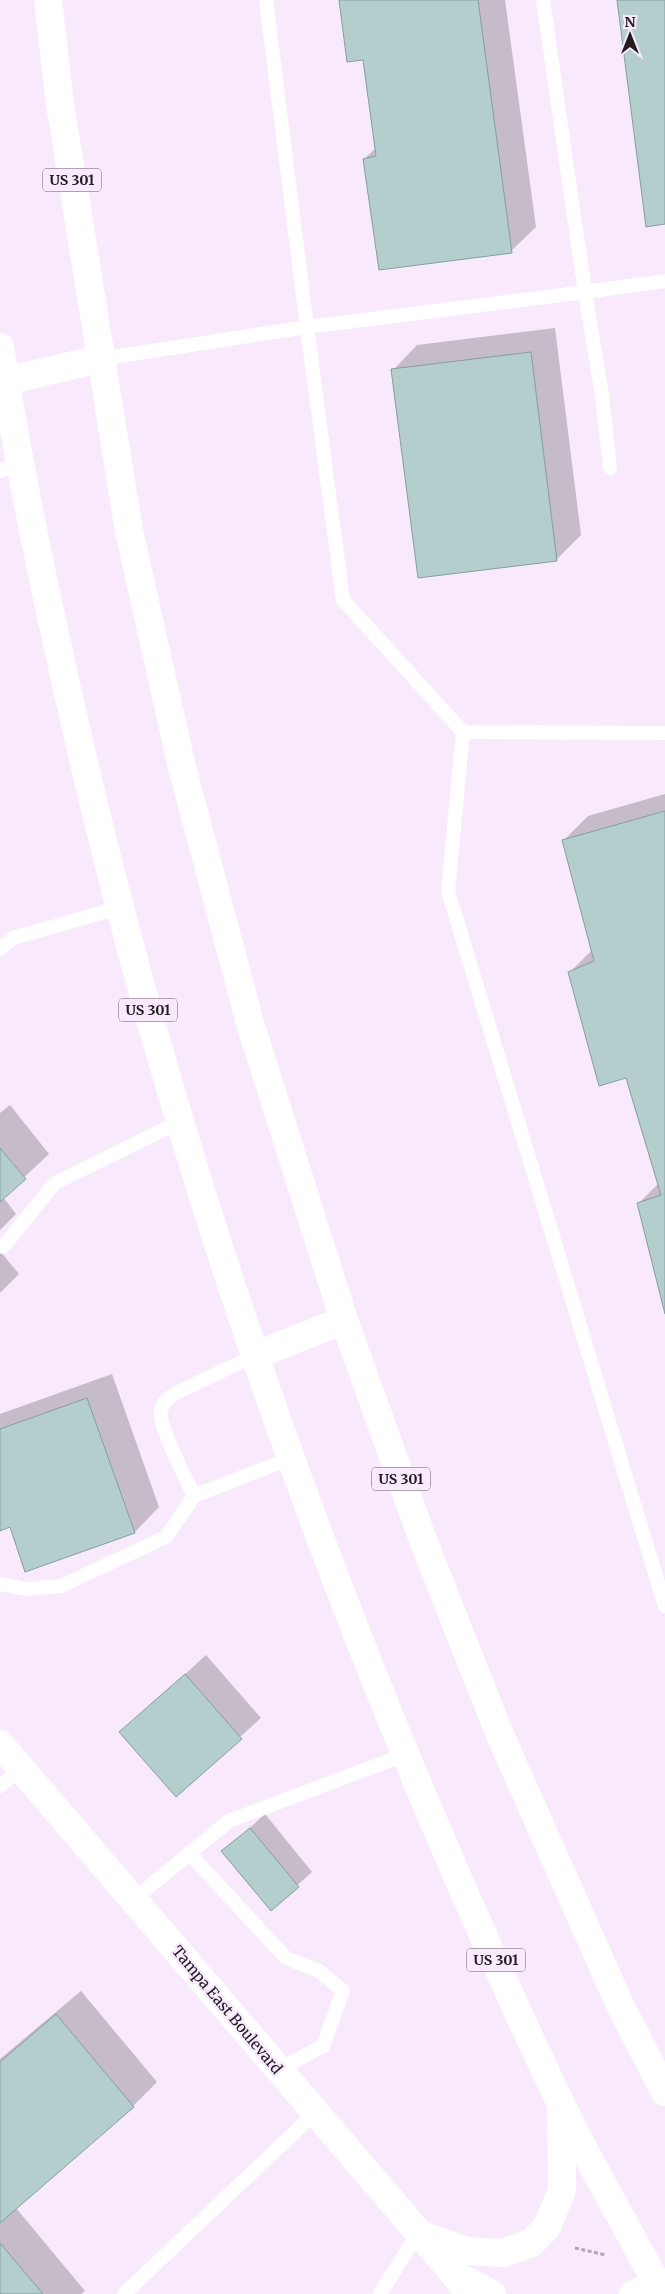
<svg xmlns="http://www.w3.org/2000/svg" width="665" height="2294" font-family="Merriweather,serif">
<rect width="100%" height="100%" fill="#f8eafc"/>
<g fill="#0003">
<path d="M 340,0 L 505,0 L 536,227 L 511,251 L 364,159 L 376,148 L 364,59 Z"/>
<path d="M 555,328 L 581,535 L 556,560 L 393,370 L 417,345 Z"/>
<path d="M 665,794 L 665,1309 L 639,1203 L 659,1183 L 627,1076 L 570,972 L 592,950 L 563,841 L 588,816 Z"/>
<path d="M 10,1105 L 49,1154 L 3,1197 L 16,1214 L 0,1230 L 0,1113 Z"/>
<path d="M 0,1251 L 19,1274 L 0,1293 Z"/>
<path d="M 112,1374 L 159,1507 L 135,1532 L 26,1570 L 10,1526 L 0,1529 L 0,1414 Z"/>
<path d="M 206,1655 L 261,1718 L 176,1795 L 121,1733 Z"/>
<path d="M 265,1814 L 312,1872 L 271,1909 L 223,1852 Z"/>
<path d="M 81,1991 L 157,2082 L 133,2106 L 16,2208 L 85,2291 L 81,2294 L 0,2294 L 0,2059 Z"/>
</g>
<g fill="#b4cece" stroke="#859e9d">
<path d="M 339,0 L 478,0 L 512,253 L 379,270 L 363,159 L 376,156 L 363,60 L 347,62 Z"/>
<path d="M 617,0 L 665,0 L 665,224 L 646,227 Z"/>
<path d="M 531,352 L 557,561 L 418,578 L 391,369 Z"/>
<path d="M 665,811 L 665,1314 L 637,1203 L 661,1195 L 626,1078 L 599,1086 L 568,972 L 594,961 L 562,840 Z"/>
<path d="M 0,1148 L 26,1179 L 0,1202 Z"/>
<path d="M 87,1398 L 135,1533 L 25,1572 L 10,1527 L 0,1531 L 0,1429 Z"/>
<path d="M 185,1674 L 242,1739 L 176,1797 L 119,1732 Z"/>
<path d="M 250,1828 L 299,1887 L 271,1911 L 221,1851 Z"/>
<path d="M 56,2014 L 134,2107 L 0,2223 L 0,2062 Z"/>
<path d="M 0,2243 L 43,2294 L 0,2294 Z"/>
</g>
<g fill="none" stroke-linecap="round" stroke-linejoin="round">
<path stroke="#b0a5b3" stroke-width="3" stroke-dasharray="4 2.5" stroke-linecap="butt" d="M 575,2248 L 606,2255"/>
<g stroke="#fff" stroke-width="14">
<path d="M 543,0 L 585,292 L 307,327 L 343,600 L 463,732 L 448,891 L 665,1606"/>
<path d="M 100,359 L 307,327 L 266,0"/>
<path d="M 610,468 L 602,395 L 585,292 L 665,281"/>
<path d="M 0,471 L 20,463"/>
<path d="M 463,732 L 665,733"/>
<path d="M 0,949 L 13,938 L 119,908"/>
<path d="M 3,1247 L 55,1183 L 181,1121"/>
<path d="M 194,1496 C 187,1480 157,1424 161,1410 C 163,1402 170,1397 176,1393 L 254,1356"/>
<path d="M 0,1584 L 26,1589 L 61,1586 L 166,1537 L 194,1496 L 291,1458"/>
<path d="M 0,1786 L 21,1768"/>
<path d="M 189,1853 L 286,1958 L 319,1971 L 343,1991 L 323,2046 L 278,2070"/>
<path d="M 133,1900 L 229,1821 L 404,1755"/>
<path d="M 124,2294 L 315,2113"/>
<path d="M 380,2294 L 418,2233"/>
</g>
<path stroke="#fff" stroke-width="28" d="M 5,381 L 100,359"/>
<g stroke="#fff" stroke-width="28">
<path d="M 0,1744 L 455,2275 L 469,2294"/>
<path d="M 421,2235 L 467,2251 L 504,2253 L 531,2243 L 547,2227 L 562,2190 L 561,2105"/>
<path d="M 455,2275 L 492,2294"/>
<path d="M 633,2294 L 665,2282"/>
</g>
<g stroke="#fff" stroke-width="28">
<path d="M 48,0 L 60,104 L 129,531 L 182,767 L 250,1023 L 344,1320 L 423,1540 L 500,1735 L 621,2007 L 665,2092"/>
<path d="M 0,347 C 23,494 55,640 89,784 C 198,1239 359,1680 560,2102 C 591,2167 629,2229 662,2294"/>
<path d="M 254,1356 L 344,1320"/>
</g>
</g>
<g text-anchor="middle" stroke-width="5" stroke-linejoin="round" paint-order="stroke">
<g fill="#f8eafc" stroke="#625a63" stroke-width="1">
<rect x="43" y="168.5" width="58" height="23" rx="4"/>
<rect x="119" y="998.5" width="58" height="23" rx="4"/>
<rect x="372" y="1467.5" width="58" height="23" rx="4"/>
<rect x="467" y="1948.5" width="58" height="23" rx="4"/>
</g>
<g font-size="14" font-weight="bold" fill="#211c22">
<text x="72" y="185">US 301</text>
<text x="148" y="1015">US 301</text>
<text x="401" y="1484">US 301</text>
<text x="496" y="1965">US 301</text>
</g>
<g font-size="15" fill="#211c22" stroke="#f8eafc">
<text transform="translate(227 2010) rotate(50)" y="5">Tampa East Boulevard</text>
</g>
</g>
<g transform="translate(630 35)" stroke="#f8eafc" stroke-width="4" paint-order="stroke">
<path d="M0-4L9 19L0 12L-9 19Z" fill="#211c22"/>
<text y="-8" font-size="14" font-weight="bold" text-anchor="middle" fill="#211c22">N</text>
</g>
</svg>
